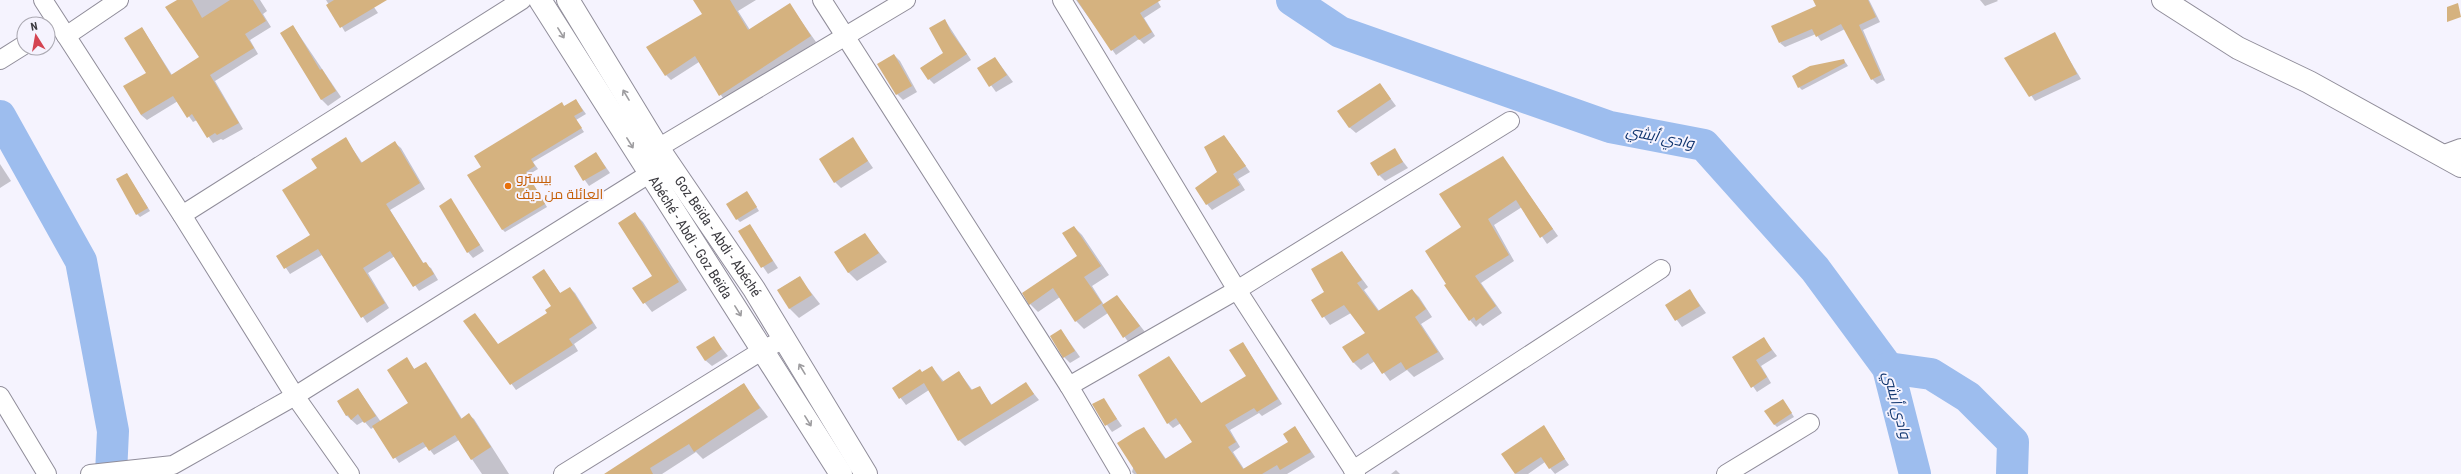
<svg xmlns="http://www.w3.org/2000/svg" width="2461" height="474" font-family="'Roboto Condensed',Cairo,sans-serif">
<rect width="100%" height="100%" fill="#f5f3fe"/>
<g fill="#0003">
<path d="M 178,0 L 260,0 L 267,11 L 263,14 L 271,27 L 250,40 L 258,54 L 215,81 L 243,129 L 223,140 L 221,139 L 213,143 L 197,120 L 193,122 L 178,101 L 147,120 L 141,115 L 147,73 L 142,28 L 172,75 L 200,58 Z"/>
<path d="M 326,0 L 369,0 L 378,13 L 345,32 Z"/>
<path d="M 694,0 L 756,0 L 738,11 L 750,30 L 790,5 L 816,42 L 725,101 L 699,62 L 671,80 L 666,75 L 703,14 Z"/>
<path d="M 1076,0 L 1157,0 L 1161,7 L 1144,18 L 1155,36 L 1144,44 L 1139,39 L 1116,55 Z"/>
<path d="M 1814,0 L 1869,0 L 1880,22 L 1863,30 L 1885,80 L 1877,84 L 1872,79 L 1845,29 L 1821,41 L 1816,34 L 1785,47 L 1780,43 L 1817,7 Z"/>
<path d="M 1980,0 L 1997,0 L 1998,1 L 1985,6 Z"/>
<path d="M 945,20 L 971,60 L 934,84 L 929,79 L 944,53 Z"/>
<path d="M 293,26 L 341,97 L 328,106 L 322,100 L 282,33 Z"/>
<path d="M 2054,34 L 2081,79 L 2035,101 L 2006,59 Z"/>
<path d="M 894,55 L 900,61 L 917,92 L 903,100 L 897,94 Z"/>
<path d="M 995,58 L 1013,82 L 996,92 L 979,69 Z"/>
<path d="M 1844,60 L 1848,66 L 1802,90 L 1799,87 Z"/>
<path d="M 1380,84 L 1396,106 L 1356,133 L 1349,127 Z"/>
<path d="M 576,100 L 586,114 L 576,120 L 584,132 L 533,162 L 538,169 L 528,175 L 547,207 L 505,232 L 502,229 L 482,168 L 562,104 L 565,107 Z"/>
<path d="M 1224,136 L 1250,172 L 1238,179 L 1245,190 L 1212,210 L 1207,204 L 1219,173 Z"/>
<path d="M 345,138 L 363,164 L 395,143 L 401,148 L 425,189 L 390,210 L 424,264 L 431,268 L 438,280 L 419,291 L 395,256 L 368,273 L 389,308 L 367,323 L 322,255 L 290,274 L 278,256 L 312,236 L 318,168 Z"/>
<path d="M 853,139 L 873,168 L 841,188 L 835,182 Z"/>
<path d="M 1394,150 L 1408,168 L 1385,181 L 1379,175 Z"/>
<path d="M 596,153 L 610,173 L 589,186 L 575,166 Z"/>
<path d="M 1503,158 L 1558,236 L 1547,244 L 1522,207 L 1494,225 L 1514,261 L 1481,283 L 1502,313 L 1483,326 L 1480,323 L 1476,327 L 1470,320 L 1448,284 L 1463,228 Z"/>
<path d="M 0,164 L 11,181 L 0,188 Z"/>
<path d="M 127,174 L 150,211 L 140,217 L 137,214 Z"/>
<path d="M 749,195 L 759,211 L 740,222 L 737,219 Z"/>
<path d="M 451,200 L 484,251 L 473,258 L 468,252 Z"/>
<path d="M 635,214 L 643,222 L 687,290 L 652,312 L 634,289 L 654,276 Z"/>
<path d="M 750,225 L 778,268 L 768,274 L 739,232 Z"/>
<path d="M 1074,227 L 1082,235 L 1109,275 L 1092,286 L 1104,305 L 1117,296 L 1145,332 L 1129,343 L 1108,313 L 1084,329 L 1076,321 L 1060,297 L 1038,312 L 1030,304 L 1079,256 Z"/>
<path d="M 864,234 L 887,262 L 857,281 L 848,272 Z"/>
<path d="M 1342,252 L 1368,287 L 1364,290 L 1380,312 L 1412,290 L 1419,297 L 1432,317 L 1421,324 L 1444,359 L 1414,377 L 1407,370 L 1390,381 L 1375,361 L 1361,370 L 1354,363 L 1344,348 L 1366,334 L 1351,313 L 1330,325 L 1312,300 L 1326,292 Z"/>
<path d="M 544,270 L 561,294 L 570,288 L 575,293 L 597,328 L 574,344 L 578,351 L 516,390 L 465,321 L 475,314 L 498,345 L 548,314 L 553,307 Z"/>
<path d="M 799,277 L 820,304 L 799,318 L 790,309 L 778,290 Z"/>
<path d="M 1690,291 L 1706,313 L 1682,327 L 1666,305 Z"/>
<path d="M 1061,330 L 1080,357 L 1070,363 L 1064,357 Z"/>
<path d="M 713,337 L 728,356 L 712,366 L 705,360 Z"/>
<path d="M 1764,339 L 1777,356 L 1761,366 L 1771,383 L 1757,392 L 1733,358 Z"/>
<path d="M 1243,343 L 1282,404 L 1262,416 L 1259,413 L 1230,430 L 1240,447 L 1233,452 L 1244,469 L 1289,443 L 1295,427 L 1315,457 L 1287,474 L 1134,474 L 1132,472 L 1144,428 L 1166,459 L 1193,442 L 1181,423 L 1173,428 L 1168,423 L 1169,357 L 1202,404 L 1247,377 Z"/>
<path d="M 406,358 L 415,370 L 426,363 L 430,368 L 462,419 L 469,415 L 474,419 L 509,474 L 482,474 L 459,440 L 434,455 L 427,446 L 399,463 L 374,427 L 371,429 L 364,421 L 357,425 L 346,415 L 358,389 L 381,422 L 409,403 Z"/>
<path d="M 932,367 L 944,382 L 959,372 L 973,391 L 979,387 L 992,405 L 1026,384 L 1039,400 L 965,446 L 959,440 L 929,390 L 906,405 L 893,388 Z"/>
<path d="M 743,384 L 768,417 L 703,459 L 696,452 L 662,474 L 607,474 Z"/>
<path d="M 1103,399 L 1122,426 L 1112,432 L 1093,405 Z"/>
<path d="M 1785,403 L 1794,417 L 1777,427 L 1774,424 Z"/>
<path d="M 1543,427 L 1569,465 L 1555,474 L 1545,462 L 1528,474 L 1516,474 L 1503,454 Z"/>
<path d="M 1396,470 L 1400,474 L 1391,474 Z"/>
</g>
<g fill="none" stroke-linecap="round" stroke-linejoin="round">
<g stroke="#9dbdee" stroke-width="32">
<path d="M 1292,0 L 1340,32 L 1610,127 L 1704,145 L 1815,269 L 1888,368 L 1915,474"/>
<path d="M 0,116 L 81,261 L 113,431 L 111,474"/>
<path d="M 1888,368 L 1931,374 L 1968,397 L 2013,442 L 2012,474"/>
</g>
</g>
<g fill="#d5b27f">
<path d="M 177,0 L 192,0 L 202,18 L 230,0 L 253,0 L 266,21 L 245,34 L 254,48 L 210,75 L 239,123 L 217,135 L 215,133 L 207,138 L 192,114 L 187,118 L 173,96 L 141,115 L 123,86 L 146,73 L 124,38 L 142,27 L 171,75 L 199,57 L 165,7 Z"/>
<path d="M 334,0 L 387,0 L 340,28 L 326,5 Z"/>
<path d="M 693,0 L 730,0 L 748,30 L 790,3 L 811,36 L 719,96 L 695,56 L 665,76 L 646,47 L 702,14 Z"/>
<path d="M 1077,0 L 1161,0 L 1140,13 L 1152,32 L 1139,40 L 1135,35 L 1111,51 Z"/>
<path d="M 1813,0 L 1868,0 L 1876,17 L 1859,25 L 1881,75 L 1871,80 L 1841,24 L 1816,37 L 1812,29 L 1779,43 L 1771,26 L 1816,6 Z"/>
<path d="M 2458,3 L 2461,17 L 2447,22 L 2447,7 Z"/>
<path d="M 945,19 L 951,32 L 967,54 L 928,80 L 920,68 L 943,53 L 929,28 Z"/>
<path d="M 293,25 L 320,70 L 322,69 L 336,91 L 321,100 L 280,33 Z"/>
<path d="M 2055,32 L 2077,74 L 2029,97 L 2004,58 Z"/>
<path d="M 894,54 L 912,86 L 896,95 L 877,64 Z"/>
<path d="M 995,57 L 1007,75 L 989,87 L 977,68 Z"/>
<path d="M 1844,59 L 1845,63 L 1798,88 L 1792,76 L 1810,66 Z"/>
<path d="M 1380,83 L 1391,99 L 1349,128 L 1337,111 Z"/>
<path d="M 576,99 L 583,111 L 574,116 L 582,128 L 531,159 L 535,166 L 526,172 L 545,204 L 502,230 L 467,175 L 481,167 L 474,156 L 562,102 L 564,106 Z"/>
<path d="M 1224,135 L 1246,166 L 1233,174 L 1240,185 L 1206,205 L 1195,188 L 1217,172 L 1204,147 Z"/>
<path d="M 346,137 L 361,163 L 395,141 L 420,183 L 386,204 L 423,263 L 426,262 L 434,274 L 413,287 L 390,251 L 363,268 L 385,303 L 361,318 L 318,249 L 284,269 L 276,256 L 310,235 L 282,190 L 317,168 L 311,159 Z"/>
<path d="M 853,137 L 868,161 L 834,183 L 819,159 Z"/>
<path d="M 1395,148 L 1403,162 L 1378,176 L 1370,163 Z"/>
<path d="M 596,152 L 606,168 L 583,181 L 574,166 Z"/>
<path d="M 1503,156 L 1553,229 L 1540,238 L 1516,200 L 1488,219 L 1509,255 L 1475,276 L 1496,306 L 1476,321 L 1474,317 L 1469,321 L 1444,285 L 1446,284 L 1425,251 L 1461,227 L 1439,194 Z"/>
<path d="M 127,173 L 148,208 L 136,215 L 116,179 Z"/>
<path d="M 747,191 L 757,207 L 736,220 L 726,204 Z"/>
<path d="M 451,198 L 480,245 L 467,253 L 439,206 Z"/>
<path d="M 635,212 L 679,282 L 643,304 L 632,288 L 652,276 L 618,223 Z"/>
<path d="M 750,224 L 773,261 L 761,268 L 738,231 Z"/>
<path d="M 1074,226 L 1101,266 L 1084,277 L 1102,303 L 1075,322 L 1053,288 L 1029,305 L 1022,293 L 1077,256 L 1062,233 Z"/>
<path d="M 865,233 L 879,253 L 848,273 L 834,252 Z"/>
<path d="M 1342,251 L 1362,280 L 1357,283 L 1378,311 L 1412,289 L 1426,309 L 1415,317 L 1438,352 L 1406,370 L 1401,362 L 1382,374 L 1368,353 L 1353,363 L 1342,347 L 1365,333 L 1344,305 L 1322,318 L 1311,300 L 1324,292 L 1311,269 Z"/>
<path d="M 544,269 L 560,293 L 570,287 L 593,323 L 569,339 L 573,345 L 510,385 L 463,321 L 475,313 L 498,344 L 547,313 L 545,310 L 551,306 L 532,277 Z"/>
<path d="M 800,276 L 812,295 L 789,309 L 777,290 Z"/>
<path d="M 1690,289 L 1700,306 L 1675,321 L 1665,305 Z"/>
<path d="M 1117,295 L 1140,326 L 1123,338 L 1102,305 Z"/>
<path d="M 1061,329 L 1075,351 L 1063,358 L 1050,336 Z"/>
<path d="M 714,336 L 722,349 L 705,361 L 696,347 Z"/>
<path d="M 1764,337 L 1772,350 L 1756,360 L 1767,377 L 1751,388 L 1732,357 Z"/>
<path d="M 1243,342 L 1278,399 L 1257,412 L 1254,408 L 1225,425 L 1236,442 L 1228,447 L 1243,469 L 1288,442 L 1283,434 L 1295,426 L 1311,452 L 1280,470 L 1277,465 L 1262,474 L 1137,474 L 1117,443 L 1136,431 L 1144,427 L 1165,459 L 1192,442 L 1176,418 L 1167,424 L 1138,375 L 1169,356 L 1201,403 L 1246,376 L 1229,350 Z"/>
<path d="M 407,357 L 414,369 L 426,362 L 461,419 L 469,413 L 491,447 L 471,460 L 455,435 L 429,451 L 423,442 L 393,459 L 372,426 L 408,403 L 387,370 Z"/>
<path d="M 932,366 L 942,382 L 959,371 L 971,390 L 980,386 L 991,405 L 1026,382 L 1034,394 L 958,441 L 924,383 L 899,399 L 892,388 L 920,369 L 922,372 Z"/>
<path d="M 744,383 L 760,408 L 713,439 L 694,452 L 689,444 L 650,468 L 653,474 L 604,474 Z"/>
<path d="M 358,388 L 376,416 L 364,423 L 358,414 L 351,420 L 348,415 L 346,416 L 337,401 Z"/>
<path d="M 1104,398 L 1117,419 L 1105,426 L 1092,404 Z"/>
<path d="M 1783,399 L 1792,413 L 1774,425 L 1764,411 Z"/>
<path d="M 1544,425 L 1565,459 L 1549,469 L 1541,457 L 1515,474 L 1501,454 Z"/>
</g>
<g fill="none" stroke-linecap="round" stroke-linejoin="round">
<defs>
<g id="minor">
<path d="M 43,0 L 182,215 L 295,396 L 350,474"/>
<path d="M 822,0 L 1069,386 L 1121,474"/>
<path d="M 1062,0 L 1237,290 L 1356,474"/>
<path d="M 66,36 L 119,0"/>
<path d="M 0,60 L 24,45"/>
<path d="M 658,148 L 906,0"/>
<path d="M 2442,155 L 2461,148"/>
<path d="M 182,215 L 522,0"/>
<path d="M 1069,386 L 1237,290 L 1510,121"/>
<path d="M 0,396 L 47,474"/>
<path d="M 1353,470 L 1661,269"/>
<path d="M 90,474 L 173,465 L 295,396 L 649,174"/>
<path d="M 563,474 L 763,350 L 784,339"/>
<path d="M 1726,474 L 1810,423"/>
</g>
<path id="tertiary" d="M 2163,0 L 2238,48 L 2309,82 L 2461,166"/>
<g id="secondary">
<path id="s1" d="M 540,0 L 841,474"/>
<path id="s2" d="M 568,0 L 658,148 L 754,289 L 866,474"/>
</g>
</defs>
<use href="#minor" stroke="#908d9a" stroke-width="20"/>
<use href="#tertiary" stroke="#908d9a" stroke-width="24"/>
<use href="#secondary" stroke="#908d9a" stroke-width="24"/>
<use href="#minor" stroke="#fff" stroke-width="18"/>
<use href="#tertiary" stroke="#fff" stroke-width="22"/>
<use href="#secondary" stroke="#fff" stroke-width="22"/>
</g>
<defs><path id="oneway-shaft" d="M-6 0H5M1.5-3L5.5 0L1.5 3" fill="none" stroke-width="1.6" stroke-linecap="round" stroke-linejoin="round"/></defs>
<g stroke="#9e9da0">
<use href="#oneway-shaft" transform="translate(561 33) rotate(58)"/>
<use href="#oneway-shaft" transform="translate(626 95) rotate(-121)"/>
<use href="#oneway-shaft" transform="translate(630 143) rotate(58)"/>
<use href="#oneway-shaft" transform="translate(738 311) rotate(58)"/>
<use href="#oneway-shaft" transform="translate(802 369) rotate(-121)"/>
<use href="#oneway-shaft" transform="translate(808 421) rotate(58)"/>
</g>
<circle fill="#e8710a" stroke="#f5f3fe" stroke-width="1.5" cx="508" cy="186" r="4"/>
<g text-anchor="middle" stroke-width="4" stroke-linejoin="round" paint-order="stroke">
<g font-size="14" fill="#c56008" stroke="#f5f3fe" text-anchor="start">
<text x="516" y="183">بيسترو<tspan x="516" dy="16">العائلة من ديف</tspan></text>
</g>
<g font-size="14" fill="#3c3b40" stroke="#f5f3fe">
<text dy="5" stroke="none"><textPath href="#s2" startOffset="280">Goz Beïda - Abdi - Abéché</textPath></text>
<text dy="5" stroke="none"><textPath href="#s1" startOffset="281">Abéché - Abdi - Goz Beïda</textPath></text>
</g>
<g font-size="15" font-style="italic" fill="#0f346e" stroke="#f5f3fe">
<text transform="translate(1660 137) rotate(11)" y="5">وادي أبشي</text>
<text transform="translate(1897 405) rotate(75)" y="5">وادي أبشي</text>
</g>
</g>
<g transform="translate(36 36) rotate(349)"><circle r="19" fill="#f5f3fe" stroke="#aba9b2"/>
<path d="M0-3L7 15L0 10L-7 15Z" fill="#d44452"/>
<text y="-6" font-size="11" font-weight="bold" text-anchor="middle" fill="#3c3b40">N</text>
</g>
</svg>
